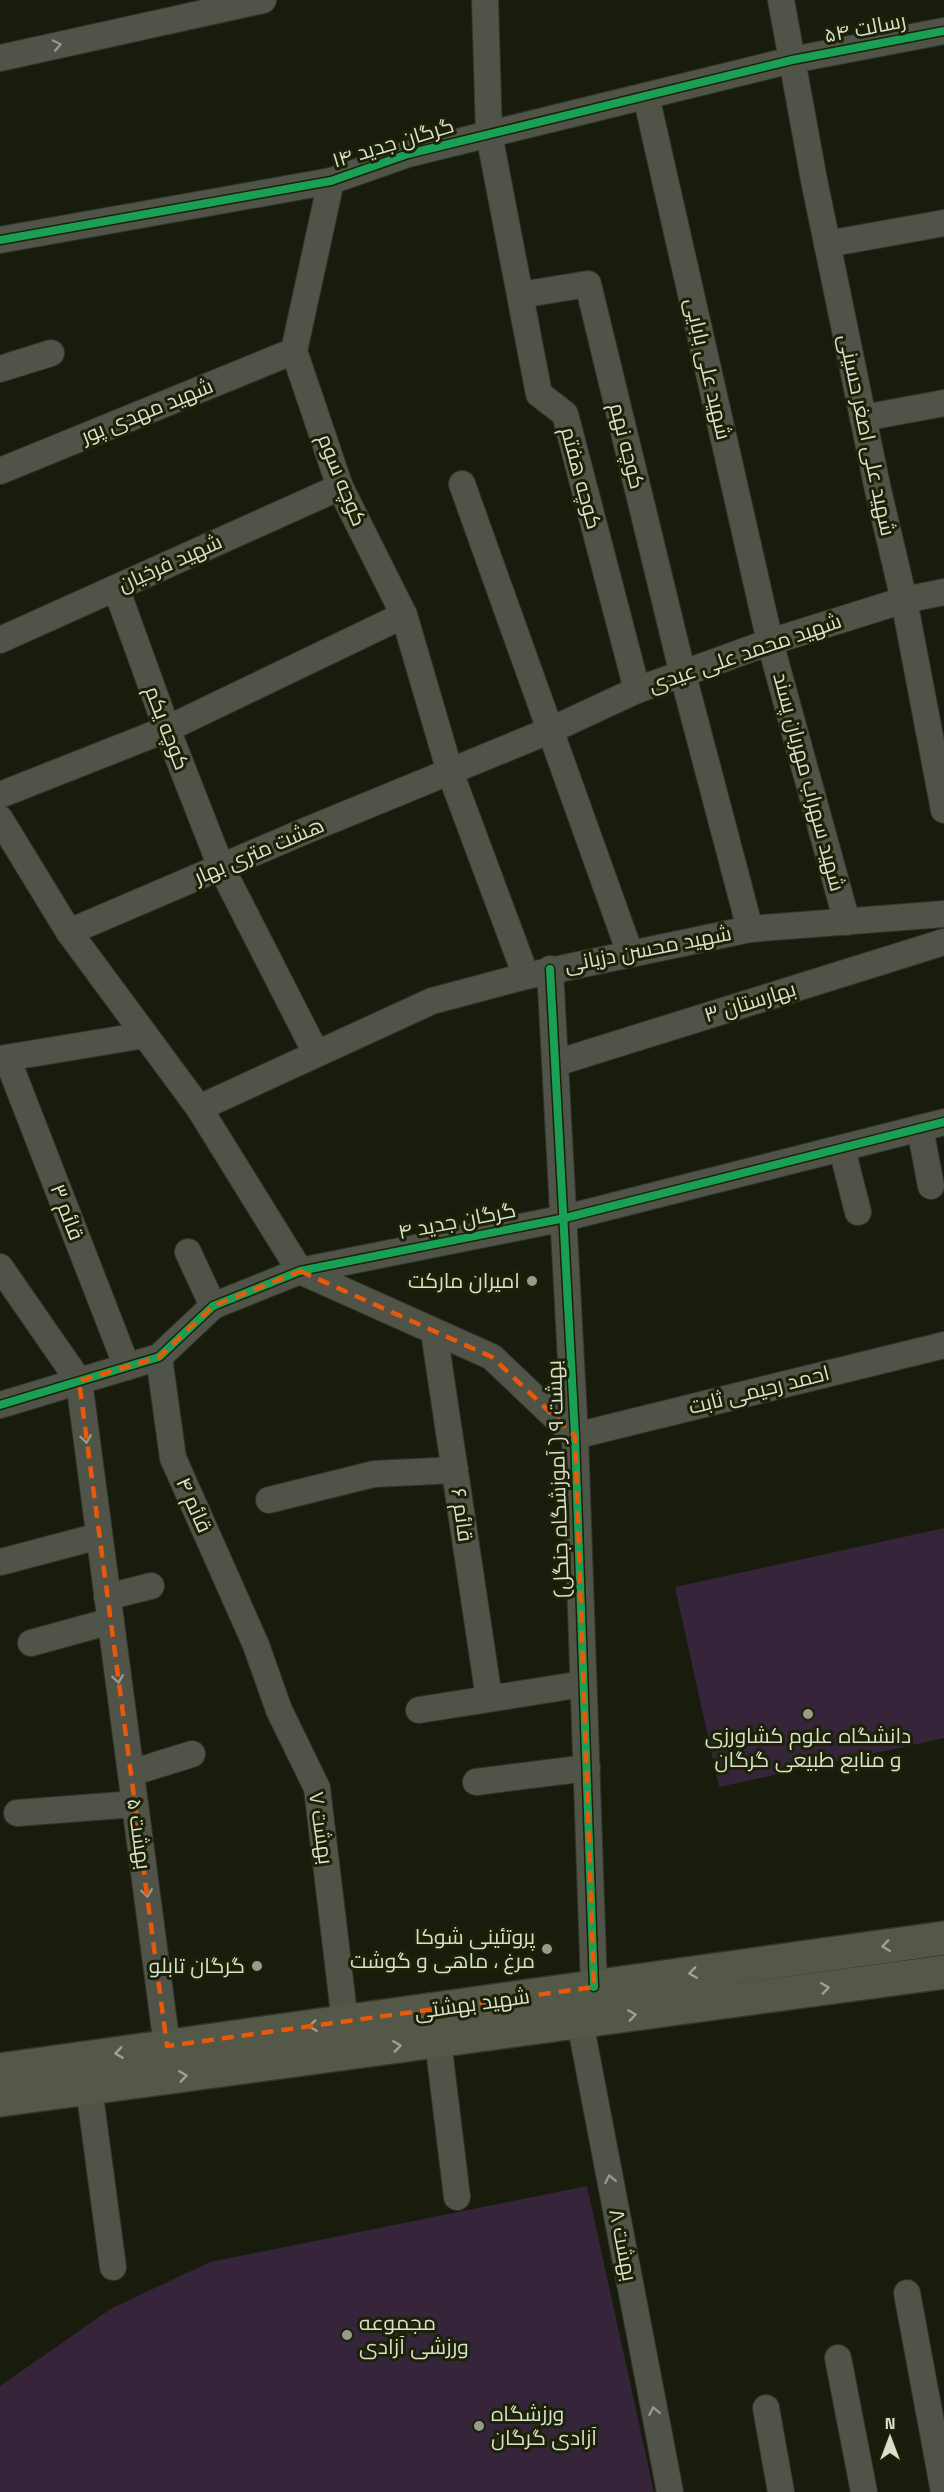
<svg xmlns="http://www.w3.org/2000/svg" width="944" height="2492" font-family="'Space Grotesk',Cairo,sans-serif">
<rect width="100%" height="100%" fill="#181c0c"/>
<g fill="#35243a">
<path d="M 944,1528 L 944,1738 L 719,1787 L 675,1587 Z"/>
<path d="M 587,2186 L 654,2492 L 0,2492 L 0,2386 L 112,2308 L 210,2262 Z"/>
</g>
<g fill="none" stroke-linecap="round" stroke-linejoin="round">
<defs>
<g id="street">
<path d="M 485,0 L 489,134 L 539,394 L 565,414 L 637,690"/>
<path d="M 781,0 L 814,180 L 878,490 L 904,600 L 944,810"/>
<path d="M 0,58 L 263,0"/>
<path d="M 646,96 L 770,642 L 847,922"/>
<path d="M 331,181 L 294,351 L 340,487 L 404,615 L 450,772 L 526,976"/>
<path d="M 0,240 L 331,181 L 408,154 L 792,60 L 944,31"/>
<path d="M 827,244 L 944,223"/>
<path d="M 520,295 L 588,284 L 683,675 L 750,929"/>
<path d="M 0,369 L 51,353"/>
<path d="M 863,418 L 944,403"/>
<path d="M 0,471 L 294,351"/>
<path d="M 462,484 L 630,953"/>
<path d="M 116,588 L 167,729 L 221,867 L 316,1053"/>
<path d="M 0,640 L 340,487"/>
<path d="M 0,795 L 167,729 L 404,615"/>
<path d="M 0,819 L 69,932 L 199,1108 L 300,1271"/>
<path d="M 69,932 L 305,831 L 551,730 L 637,690 L 770,642 L 904,600 L 944,592"/>
<path d="M 550,969 L 575,1436 L 594,1987"/>
<path d="M 7,1058 L 127,1367"/>
<path d="M 0,1059 L 145,1035"/>
<path d="M 556,1063 L 944,942"/>
<path d="M 199,1108 L 432,1001 L 526,976 L 750,929 L 944,914"/>
<path d="M 920,1128 L 931,1186"/>
<path d="M 842,1149 L 858,1212"/>
<path d="M 188,1252 L 213,1306"/>
<path d="M 0,1267 L 79,1381 L 167,2046"/>
<path d="M 300,1271 L 492,1357 L 575,1436 L 944,1345"/>
<path d="M 434,1332 L 489,1698"/>
<path d="M 159,1357 L 173,1458 L 256,1645 L 279,1710 L 317,1788 L 345,2022"/>
<path d="M 0,1405 L 159,1357 L 213,1306 L 300,1271 L 565,1218 L 944,1122"/>
<path d="M 269,1500 L 374,1474 L 455,1470"/>
<path d="M 1,1562 L 99,1536"/>
<path d="M 107,1597 L 151,1586"/>
<path d="M 31,1643 L 111,1621"/>
<path d="M 419,1710 L 583,1684"/>
<path d="M 131,1773 L 192,1754"/>
<path d="M 476,1782 L 587,1768"/>
<path d="M 17,1813 L 135,1804"/>
<path d="M 580,2022 L 670,2492"/>
<path d="M 438,2041 L 457,2197"/>
<path d="M 89,2088 L 113,2267"/>
<path d="M 907,2293 L 944,2492"/>
<path d="M 838,2358 L 864,2492"/>
<path d="M 766,2408 L 781,2492"/>
</g>
<g id="primary">
<path d="M 0,2070 L 944,1938"/>
<path d="M 0,2100 L 944,1972"/>
</g>
</defs>
<use href="#street" stroke="#33352c" stroke-width="28"/>
<use href="#primary" stroke="#33352c" stroke-width="36"/>
<use href="#street" stroke="#505348" stroke-width="26"/>
<use href="#primary" stroke="#545849" stroke-width="33"/>
<defs>
<g id="cycleway">
<path d="M 0,240 L 331,181 L 408,154 L 792,60 L 944,31"/>
<path d="M 550,969 L 575,1436 L 594,1987"/>
<path d="M 0,1405 L 159,1357 L 213,1306 L 300,1271 L 565,1218 L 944,1122"/>
</g>
</defs>
<use href="#cycleway" stroke="#1b2206" stroke-width="11"/>
<use href="#cycleway" stroke="#1a9f57" stroke-width="8"/>
</g>
<defs><path id="oneway-chevron" d="M-2-3.5L2.5 0L-2 3.5" fill="none" stroke-width="1.6" stroke-linecap="round" stroke-linejoin="round" transform="scale(1.5)"/></defs>
<g stroke="#95998b">
<use href="#oneway-chevron" transform="translate(57 45) rotate(-12)"/>
<use href="#oneway-chevron" transform="translate(86 1439) rotate(82)"/>
<use href="#oneway-chevron" transform="translate(118 1679) rotate(82)"/>
<use href="#oneway-chevron" transform="translate(147 1893) rotate(82)"/>
<use href="#oneway-chevron" transform="translate(610 2179) rotate(-101)"/>
<use href="#oneway-chevron" transform="translate(654 2411) rotate(-101)"/>
</g>
<g stroke="#9ea292">
<use href="#oneway-chevron" transform="translate(886 1946) rotate(172)"/>
<use href="#oneway-chevron" transform="translate(693 1973) rotate(172)"/>
<use href="#oneway-chevron" transform="translate(825 1988) rotate(-8)"/>
<use href="#oneway-chevron" transform="translate(632 2015) rotate(-8)"/>
<use href="#oneway-chevron" transform="translate(313 2026) rotate(172)"/>
<use href="#oneway-chevron" transform="translate(397 2046) rotate(-8)"/>
<use href="#oneway-chevron" transform="translate(119 2053) rotate(172)"/>
<use href="#oneway-chevron" transform="translate(183 2076) rotate(-8)"/>
</g>
<path fill="none" stroke="#e8590c" stroke-width="4.5" stroke-dasharray="12 8" stroke-linejoin="round" d="M 300,1271 L 492,1357 L 575,1436 L 594,1987 L 167,2046 L 79,1381 L 159,1357 L 213,1306 Z"/>
<g fill="#969b8a" stroke="#1b2206" stroke-width="2">
<circle cx="532" cy="1281" r="6"/>
<circle cx="808" cy="1714" r="6"/>
<circle cx="547" cy="1949" r="6"/>
<circle cx="257" cy="1966" r="6"/>
<circle cx="347" cy="2335" r="6"/>
<circle cx="479" cy="2426" r="6"/>
</g>
<g text-anchor="middle" stroke-width="6" stroke-linejoin="round" paint-order="stroke">
<g font-size="21" fill="#dadfce" stroke="#1b2206">
<text transform="translate(865 28) rotate(-11)" y="7">۵۴ رسالت</text>
<text transform="translate(393 143) rotate(-17)" y="7">گرگان جدید ۱۴</text>
<text transform="translate(708 369) rotate(77)" y="7">شهید علی بابایی</text>
<text transform="translate(147 411) rotate(-22)" y="7">شهید مهدی پور</text>
<text transform="translate(867 435) rotate(78)" y="7">شهید علی اصغر حسینی</text>
<text transform="translate(627 446) rotate(76)" y="7">کوچه نهم</text>
<text transform="translate(581 478) rotate(75)" y="7">کوچه هفتم</text>
<text transform="translate(342 480) rotate(68)" y="7">کوچه سوم</text>
<text transform="translate(170 563) rotate(-24)" y="7">شهید فرخیان</text>
<text transform="translate(745 653) rotate(-19)" y="7">شهید محمد علی عیدی</text>
<text transform="translate(167 728) rotate(69)" y="7">کوچه یکم</text>
<text transform="translate(809 782) rotate(75)" y="7">شهید سهراب مهربان پسند</text>
<text transform="translate(259 851) rotate(-23)" y="7">هشت متری بهار</text>
<text transform="translate(648 949) rotate(-11)" y="7">شهید محسن دزیانی</text>
<text transform="translate(750 1002) rotate(-17)" y="7">بهارستان ۳</text>
<text transform="translate(67 1212) rotate(69)" y="7">۳ قائم</text>
<text transform="translate(457 1221) rotate(-11)" y="7">گرگان جدید ۴</text>
<text transform="translate(759 1390) rotate(-14)" y="7">احمد رحیمی ثابت</text>
<text transform="translate(558 1479) rotate(-92)" y="7">بهشت ۹ ( آموزشگاه جنگل)</text>
<text transform="translate(194 1505) rotate(66)" y="7">قائم ۴</text>
<text transform="translate(462 1515) rotate(82)" y="7">قائم ۶</text>
<text transform="translate(321 1828) rotate(82)" y="7">بهشت ۷</text>
<text transform="translate(139 1834) rotate(82)" y="7">بهشت ۵</text>
<text transform="translate(472 2004) rotate(-8)" y="7">شهید بهشتی</text>
<text transform="translate(623 2245) rotate(79)" y="7">۸ بهشت</text>
</g>
<g font-size="21" fill="#dadfce" stroke="#1b2206" text-anchor="end">
<text x="520" y="1288">امیران مارکت</text>
<text x="808" y="1743" text-anchor="middle">دانشگاه علوم کشاورزی<tspan x="808" dy="24">و منابع طبیعی گرگان</tspan></text>
<text x="535" y="1944">پروتئینی شوکا<tspan x="535" dy="24">مرغ‌ ، ماهی و گوشت</tspan></text>
<text x="245" y="1973">گرگان تابلو</text>
<text x="359" y="2330" text-anchor="start">مجموعه<tspan x="359" dy="24">ورزشی آزادی</tspan></text>
<text x="491" y="2421" text-anchor="start">ورزشگاه<tspan x="491" dy="24">آزادی گرگان</tspan></text>
</g>
</g>
<g transform="translate(890 2438)" stroke="#1b2206" stroke-width="4.5" paint-order="stroke">
<path d="M0-4.5L10 22L0 15L-10 22Z" fill="#dadfce"/>
<text y="-9" font-size="16" font-weight="bold" text-anchor="middle" fill="#dadfce">N</text>
</g>
</svg>
